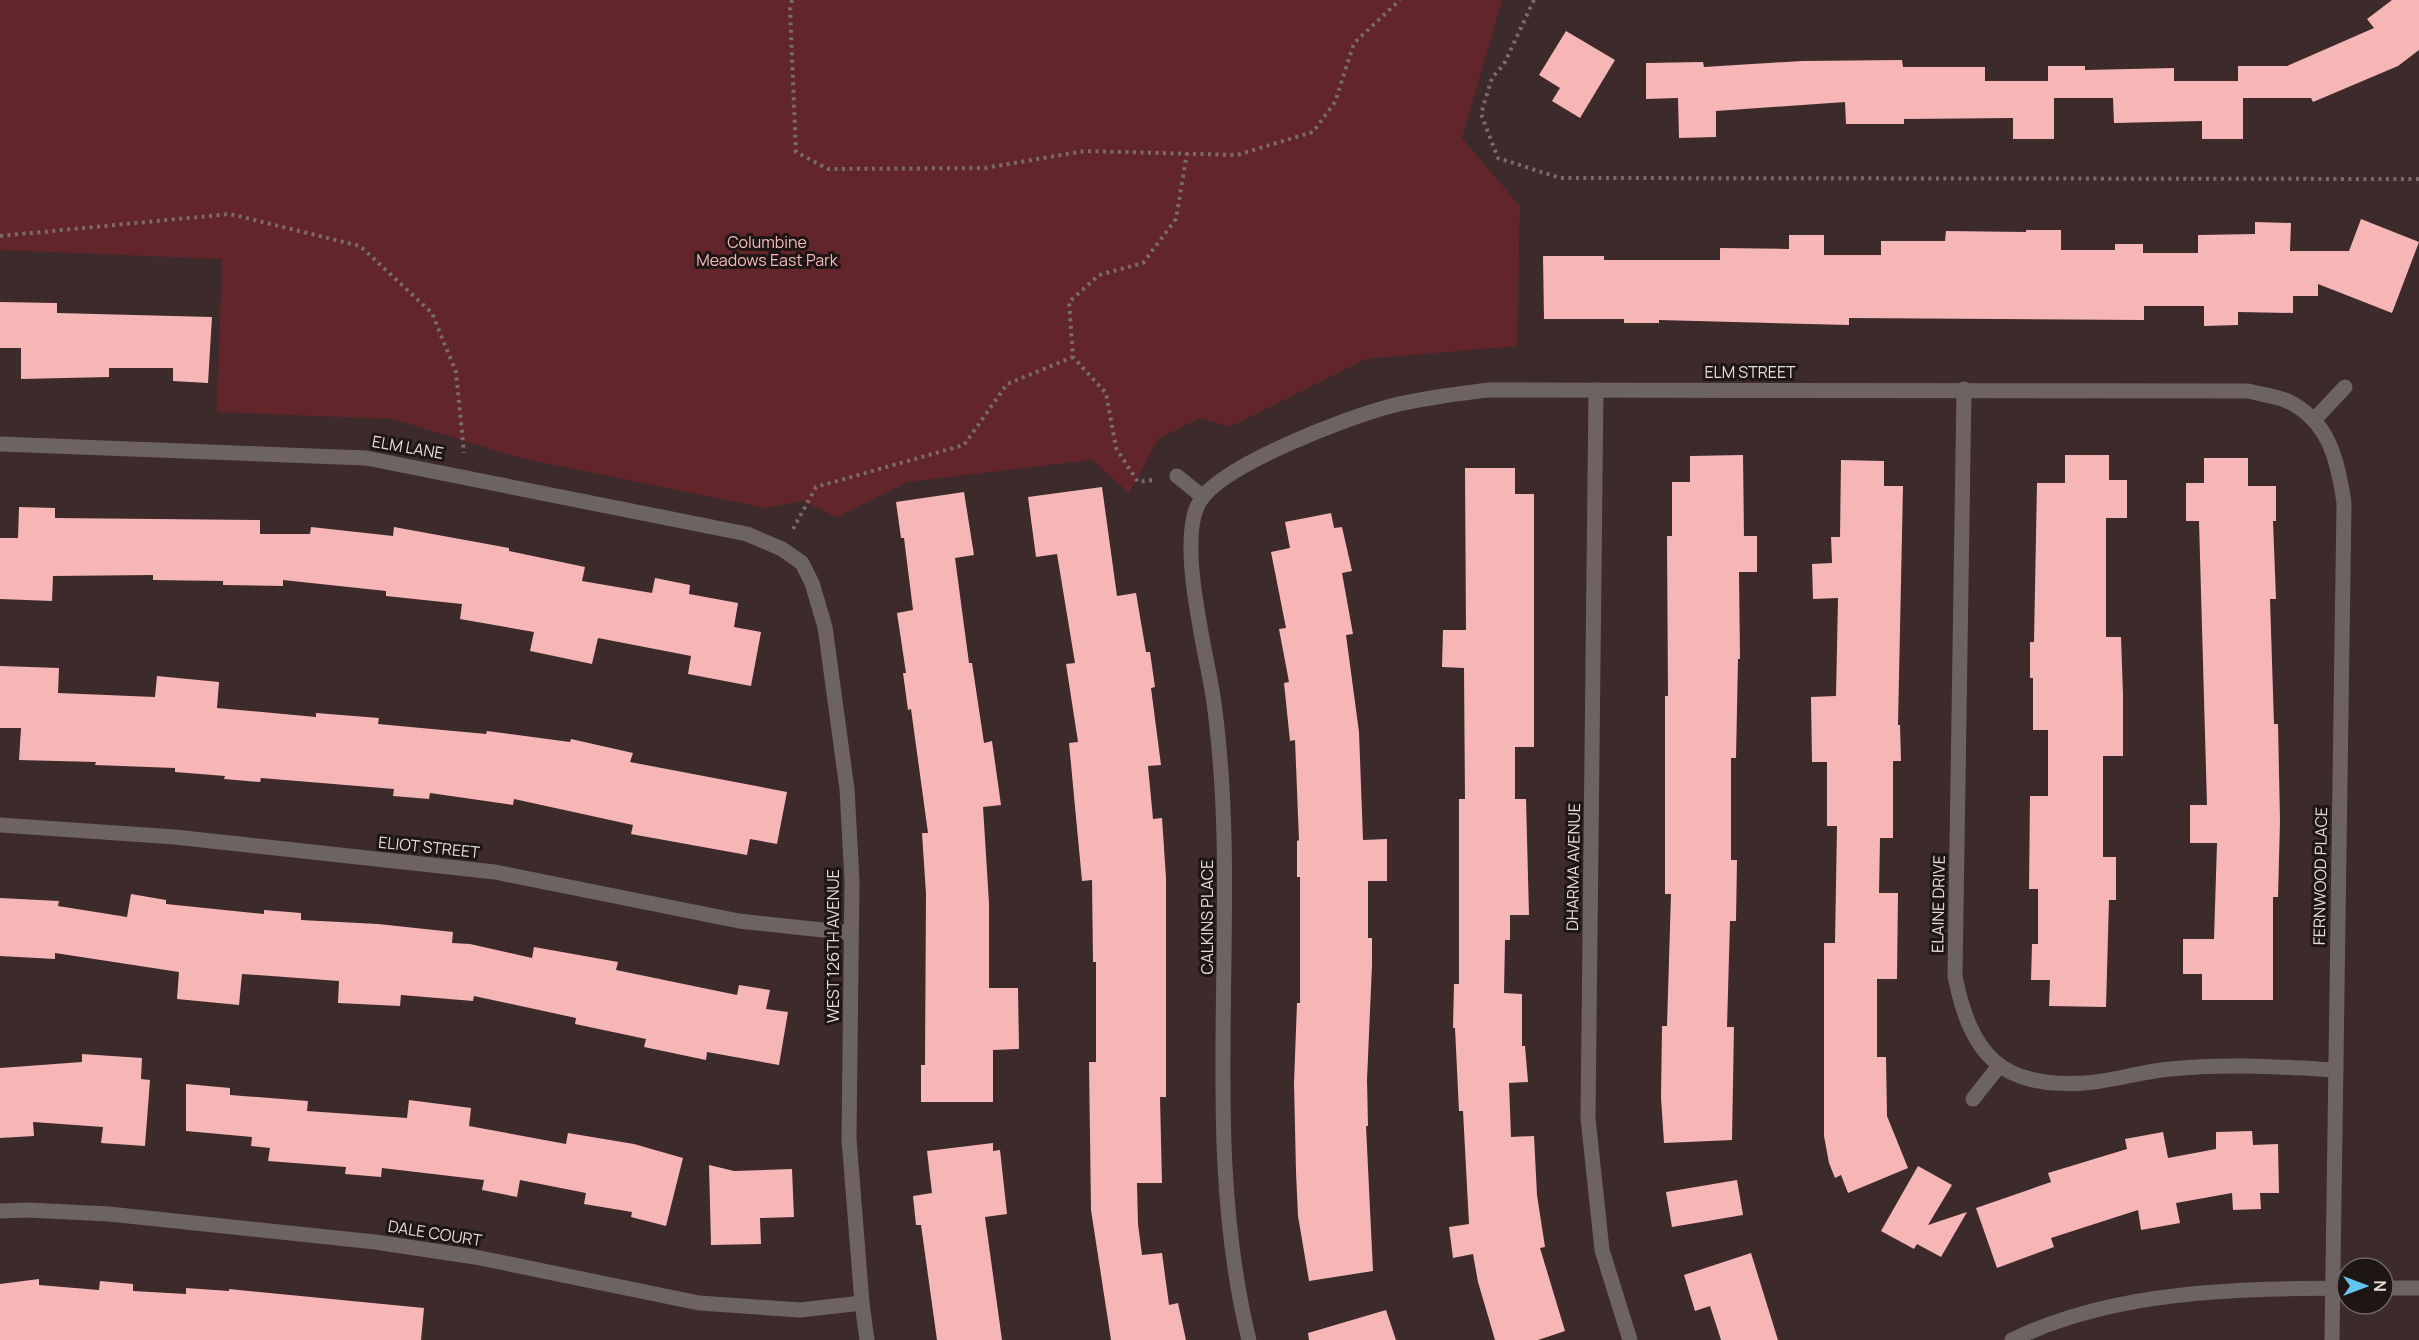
<svg xmlns="http://www.w3.org/2000/svg" width="2419" height="1340" font-family="Manrope,sans-serif">
<rect width="100%" height="100%" fill="#3d2a2a"/>
<path fill="#62252a" d="M 0,0 L 1502,0 L 1462,138 L 1520,206 L 1517,346 L 1366,359 L 1230,427 L 1200,418 L 1158,439 L 1129,493 L 1092,460 L 908,482 L 837,517 L 802,501 L 765,508 L 521,458 L 393,419 L 217,412 L 222,259 L 0,250 Z"/>
<g fill="#f7b6b6">
<path d="M 2392,0 L 2419,0 L 2419,50 L 2398,66 L 2313,102 L 2311,98 L 2243,98 L 2243,139 L 2202,139 L 2202,121 L 2114,123 L 2113,98 L 2054,98 L 2054,139 L 2013,139 L 2013,118 L 1904,119 L 1904,124 L 1846,124 L 1845,102 L 1716,111 L 1716,137 L 1679,138 L 1678,98 L 1646,99 L 1646,63 L 1703,62 L 1704,67 L 1802,61 L 1902,60 L 1903,67 L 1985,67 L 1985,81 L 2048,81 L 2048,66 L 2085,66 L 2085,70 L 2174,68 L 2174,81 L 2238,81 L 2238,66 L 2287,66 L 2374,28 L 2367,19 Z"/>
<path d="M 1566,31 L 1615,60 L 1580,118 L 1552,101 L 1560,88 L 1539,75 Z"/>
<path d="M 2361,219 L 2419,242 L 2392,313 L 2318,284 L 2318,296 L 2293,296 L 2293,313 L 2238,312 L 2238,325 L 2204,326 L 2204,306 L 2144,306 L 2144,320 L 1849,318 L 1849,325 L 1659,320 L 1659,323 L 1624,323 L 1624,319 L 1544,319 L 1543,256 L 1604,256 L 1604,260 L 1720,260 L 1720,248 L 1789,249 L 1789,235 L 1824,235 L 1824,255 L 1881,255 L 1881,241 L 1945,241 L 1946,231 L 2026,232 L 2026,230 L 2061,230 L 2061,250 L 2115,250 L 2115,244 L 2143,244 L 2143,253 L 2198,253 L 2198,235 L 2255,234 L 2255,222 L 2291,223 L 2290,251 L 2349,251 Z"/>
<path d="M 0,302 L 57,303 L 57,313 L 212,317 L 208,383 L 173,381 L 173,368 L 109,368 L 109,377 L 21,379 L 21,348 L 0,348 Z"/>
<path d="M 1743,455 L 1744,536 L 1757,536 L 1757,572 L 1739,572 L 1740,659 L 1738,659 L 1736,758 L 1731,758 L 1731,860 L 1737,860 L 1736,921 L 1730,921 L 1727,1027 L 1734,1027 L 1732,1140 L 1664,1143 L 1661,1098 L 1662,1026 L 1667,1026 L 1671,894 L 1665,894 L 1665,696 L 1668,696 L 1667,536 L 1672,536 L 1672,482 L 1690,482 L 1690,456 Z"/>
<path d="M 2065,455 L 2109,455 L 2109,480 L 2127,480 L 2127,518 L 2106,518 L 2106,637 L 2121,637 L 2123,695 L 2123,756 L 2103,756 L 2103,857 L 2116,857 L 2116,900 L 2109,900 L 2106,1007 L 2049,1006 L 2050,980 L 2031,980 L 2032,944 L 2038,944 L 2038,889 L 2029,889 L 2030,796 L 2048,796 L 2048,730 L 2033,730 L 2033,678 L 2030,678 L 2030,642 L 2034,642 L 2037,483 L 2065,483 Z"/>
<path d="M 2204,458 L 2248,458 L 2248,486 L 2276,486 L 2276,521 L 2273,521 L 2276,599 L 2270,599 L 2274,724 L 2278,724 L 2280,821 L 2278,897 L 2273,897 L 2273,1000 L 2202,1000 L 2202,974 L 2183,974 L 2183,939 L 2214,939 L 2217,843 L 2190,843 L 2190,805 L 2207,805 L 2199,521 L 2186,521 L 2186,483 L 2204,483 Z"/>
<path d="M 1841,460 L 1884,461 L 1884,486 L 1903,486 L 1898,725 L 1900,725 L 1901,761 L 1893,761 L 1893,838 L 1880,838 L 1879,893 L 1898,893 L 1897,979 L 1877,979 L 1877,1057 L 1886,1057 L 1887,1116 L 1908,1168 L 1848,1193 L 1841,1175 L 1835,1178 L 1829,1163 L 1824,1136 L 1824,943 L 1835,943 L 1837,826 L 1827,826 L 1827,762 L 1812,762 L 1811,697 L 1836,696 L 1838,598 L 1813,599 L 1812,564 L 1832,563 L 1831,537 L 1840,537 Z"/>
<path d="M 1465,468 L 1515,468 L 1515,494 L 1534,494 L 1534,747 L 1515,747 L 1515,799 L 1526,799 L 1529,915 L 1510,915 L 1510,940 L 1505,940 L 1504,993 L 1522,994 L 1522,1046 L 1525,1046 L 1528,1082 L 1509,1083 L 1511,1137 L 1534,1136 L 1537,1195 L 1545,1247 L 1540,1248 L 1565,1331 L 1538,1340 L 1495,1340 L 1478,1282 L 1473,1254 L 1453,1258 L 1449,1227 L 1469,1224 L 1463,1111 L 1459,1111 L 1455,1028 L 1453,1028 L 1454,984 L 1459,984 L 1459,799 L 1465,799 L 1464,668 L 1442,667 L 1443,630 L 1466,630 Z"/>
<path d="M 1102,487 L 1117,596 L 1136,593 L 1146,652 L 1150,652 L 1155,687 L 1151,688 L 1161,765 L 1148,766 L 1153,819 L 1162,818 L 1166,878 L 1166,1097 L 1160,1097 L 1162,1183 L 1137,1183 L 1138,1224 L 1142,1255 L 1162,1253 L 1169,1305 L 1178,1303 L 1186,1340 L 1111,1340 L 1091,1210 L 1089,1062 L 1096,1062 L 1096,962 L 1093,962 L 1092,880 L 1082,881 L 1069,743 L 1078,742 L 1066,664 L 1075,663 L 1057,554 L 1036,557 L 1028,497 Z"/>
<path d="M 964,492 L 974,555 L 955,558 L 969,663 L 972,663 L 984,743 L 992,741 L 1001,805 L 983,807 L 989,903 L 989,988 L 1018,988 L 1019,1049 L 993,1050 L 993,1102 L 921,1102 L 921,1065 L 925,1065 L 926,894 L 922,833 L 928,833 L 911,709 L 908,710 L 903,673 L 906,673 L 897,613 L 913,610 L 904,538 L 901,538 L 896,502 Z"/>
<path d="M 19,507 L 55,508 L 55,518 L 260,520 L 260,534 L 310,534 L 311,527 L 393,536 L 394,527 L 509,548 L 509,551 L 585,567 L 582,581 L 652,593 L 655,578 L 690,585 L 689,594 L 738,603 L 734,627 L 761,632 L 751,686 L 688,674 L 691,656 L 598,638 L 592,664 L 530,651 L 534,632 L 460,619 L 462,604 L 386,596 L 386,591 L 283,580 L 283,586 L 223,585 L 223,581 L 153,580 L 153,575 L 53,576 L 52,601 L 0,599 L 0,538 L 18,538 Z"/>
<path d="M 1331,513 L 1334,528 L 1342,527 L 1352,571 L 1342,573 L 1353,634 L 1346,635 L 1359,732 L 1363,840 L 1387,839 L 1387,881 L 1368,881 L 1368,938 L 1372,938 L 1372,965 L 1367,1080 L 1368,1126 L 1366,1126 L 1373,1271 L 1309,1281 L 1298,1216 L 1296,1172 L 1294,1083 L 1297,1003 L 1300,1003 L 1300,877 L 1297,877 L 1297,841 L 1299,840 L 1295,740 L 1290,741 L 1284,683 L 1289,682 L 1279,629 L 1286,628 L 1271,552 L 1290,548 L 1285,522 Z"/>
<path d="M 0,666 L 59,668 L 58,693 L 155,697 L 157,676 L 219,682 L 217,708 L 316,717 L 316,713 L 379,718 L 378,724 L 486,734 L 487,731 L 570,742 L 571,739 L 633,753 L 630,762 L 787,792 L 777,844 L 750,839 L 747,855 L 631,834 L 633,825 L 514,799 L 513,805 L 430,793 L 429,799 L 393,796 L 394,789 L 261,778 L 260,782 L 224,779 L 225,776 L 175,772 L 175,768 L 95,765 L 96,762 L 19,760 L 21,728 L 0,728 Z"/>
<path d="M 131,894 L 166,900 L 166,904 L 264,914 L 264,910 L 301,913 L 301,920 L 378,924 L 453,932 L 452,943 L 470,944 L 532,958 L 534,947 L 618,962 L 616,970 L 737,995 L 739,985 L 770,990 L 766,1009 L 788,1012 L 779,1065 L 707,1052 L 706,1060 L 644,1047 L 646,1039 L 575,1024 L 576,1018 L 474,996 L 473,1001 L 401,995 L 400,1006 L 338,1003 L 339,981 L 242,974 L 239,1005 L 177,999 L 179,972 L 55,953 L 55,959 L 0,956 L 0,898 L 59,901 L 58,906 L 127,917 Z"/>
<path d="M 82,1054 L 142,1058 L 141,1079 L 150,1080 L 145,1146 L 101,1143 L 103,1127 L 33,1122 L 34,1136 L 0,1138 L 0,1068 L 82,1062 Z"/>
<path d="M 186,1084 L 230,1088 L 230,1095 L 308,1101 L 307,1111 L 407,1118 L 409,1100 L 471,1108 L 469,1126 L 566,1144 L 568,1133 L 634,1144 L 683,1158 L 666,1226 L 631,1217 L 632,1212 L 584,1204 L 586,1193 L 520,1180 L 517,1197 L 482,1190 L 484,1180 L 382,1168 L 381,1177 L 345,1174 L 346,1167 L 268,1161 L 270,1148 L 251,1146 L 252,1137 L 186,1131 Z"/>
<path d="M 2252,1131 L 2253,1145 L 2278,1144 L 2279,1193 L 2260,1193 L 2261,1209 L 2233,1210 L 2232,1193 L 2176,1203 L 2180,1223 L 2141,1230 L 2138,1210 L 2051,1238 L 2054,1247 L 1997,1268 L 1976,1208 L 2051,1182 L 2048,1173 L 2127,1149 L 2125,1139 L 2163,1132 L 2168,1158 L 2216,1149 L 2216,1132 Z"/>
<path d="M 993,1143 L 993,1151 L 1000,1150 L 1007,1214 L 985,1217 L 1002,1340 L 937,1340 L 921,1225 L 916,1225 L 913,1196 L 932,1193 L 927,1151 Z"/>
<path d="M 709,1165 L 734,1171 L 792,1169 L 794,1217 L 760,1218 L 761,1244 L 711,1245 Z"/>
<path d="M 1918,1166 L 1952,1185 L 1928,1225 L 1967,1212 L 1941,1257 L 1917,1244 L 1914,1249 L 1881,1231 Z"/>
<path d="M 1737,1180 L 1743,1215 L 1672,1227 L 1666,1192 Z"/>
<path d="M 1751,1253 L 1778,1340 L 1721,1340 L 1710,1306 L 1695,1311 L 1684,1275 Z"/>
<path d="M 39,1279 L 39,1285 L 99,1290 L 100,1281 L 133,1284 L 133,1291 L 186,1294 L 186,1288 L 229,1291 L 229,1289 L 424,1308 L 421,1340 L 0,1340 L 0,1284 Z"/>
<path d="M 1386,1310 L 1396,1340 L 1309,1340 L 1308,1333 Z"/>
</g>
<g fill="none" stroke-linecap="round" stroke-linejoin="round">
<g stroke="#7b6a6a" stroke-width="4" stroke-dasharray="3 4.5" stroke-linecap="butt">
<path d="M 792,0 L 790,10 L 796,152 L 828,169 L 985,168 L 1085,151 L 1237,155 L 1313,132 L 1335,102 L 1354,43 L 1400,0"/>
<path d="M 1534,0 L 1504,64 L 1492,78 L 1481,114 L 1498,158 L 1560,178 L 2419,179"/>
<path d="M 0,236 L 230,214 L 360,246 L 432,313 L 456,372 L 464,453"/>
<path d="M 1152,480 L 1138,482 L 1116,448 L 1106,393 L 1073,357 L 1069,302 L 1099,275 L 1143,263 L 1176,219 L 1187,153"/>
<path d="M 793,529 L 816,487 L 964,445 L 1007,384 L 1073,357"/>
</g>
<g stroke="#6d6363" stroke-width="15">
<path d="M 1964,389 L 1955,976 C 1971,1056 2001,1088 2085,1083 C 2114,1081 2142,1071 2171,1069 C 2226,1063 2281,1067 2336,1070"/>
<path d="M 1596,390 L 1588,1118 L 1602,1250 L 1630,1340"/>
<path d="M 2314,420 L 2345,387"/>
<path d="M 0,444 L 366,458 L 747,534 L 782,549 L 802,563 L 812,583 L 825,627 L 847,789 L 852,881 L 849,1139 L 862,1303 L 867,1340"/>
<path d="M 1177,476 L 1203,497"/>
<path d="M 0,825 L 175,837 L 495,872 L 739,921 L 851,933"/>
<path d="M 1973,1099 L 1999,1066"/>
<path d="M 0,1211 L 28,1210 L 109,1214 L 375,1242 L 475,1257 L 699,1303 L 800,1310 L 862,1303"/>
<path d="M 2383,1288 L 2419,1288"/>
<path d="M 1249,1340 C 1197,1129 1244,910 1213,696 C 1206,651 1176,539 1200,501 C 1222,465 1348,417 1391,406 C 1422,398 1456,394 1488,390 L 2248,391 C 2260,394 2274,396 2285,400 C 2329,419 2338,461 2344,503 L 2332,1340"/>
<path d="M 2012,1340 C 2115,1290 2235,1289 2347,1288"/>
</g>
</g>
<g text-anchor="middle" stroke-width="6" stroke-linejoin="round" paint-order="stroke">
<g font-size="16" fill="#f8b8b8" stroke="#1e1515">
<text x="767" y="248">Columbine<tspan x="767" dy="18">Meadows East Park</tspan></text>
</g>
<g font-size="16" fill="#e8dbdb" stroke="#1e1515">
<text x="1750" y="378">ELM STREET</text>
<text transform="translate(408 447) rotate(10)" y="6">ELM LANE</text>
<text transform="translate(429 847) rotate(6)" y="6">ELIOT STREET</text>
<text transform="translate(1573 867) rotate(-89)" y="6">DHARMA AVENUE</text>
<text transform="translate(2320 876) rotate(-89)" y="6">FERNWOOD PLACE</text>
<text transform="translate(1938 904) rotate(-89)" y="6">ELAINE DRIVE</text>
<text transform="translate(1207 917) rotate(-90)" y="6">CALKINS PLACE</text>
<text transform="translate(833 946) rotate(-90)" y="6">WEST 126TH AVENUE</text>
<text transform="translate(435 1233) rotate(9)" y="6">DALE COURT</text>
</g>
</g>
<g transform="translate(2365 1286) rotate(90)"><circle r="28" fill="#1e1515" stroke="#6f6464" stroke-width="1.5"/>
<path d="M0-4.5L10 22L0 15L-10 22Z" fill="#64c5ee"/>
<text y="-9" font-size="16" font-weight="bold" text-anchor="middle" fill="#e8dbdb">N</text>
</g>
</svg>
